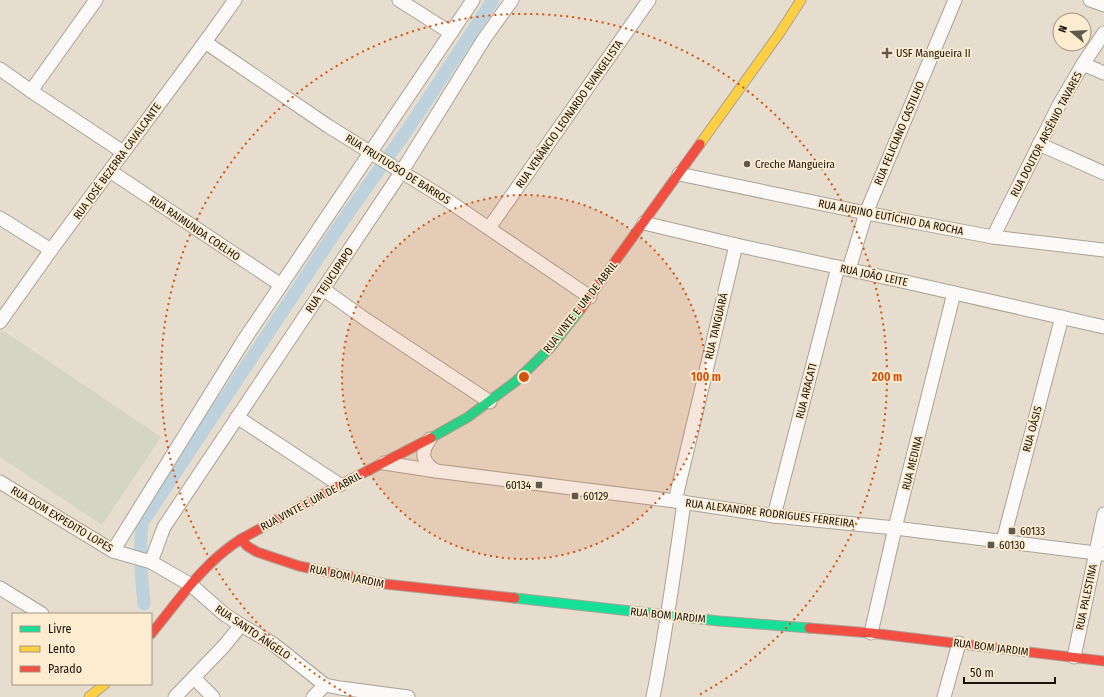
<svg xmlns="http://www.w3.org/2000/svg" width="1104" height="697" font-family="'Fira Sans Condensed',sans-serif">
<rect width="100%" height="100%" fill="#e6ddce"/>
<path fill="#d4d5c2" d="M 2,330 L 161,437 L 102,525 L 0,457 L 0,334 Z"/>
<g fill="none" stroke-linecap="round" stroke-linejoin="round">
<path stroke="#bed2dd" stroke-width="13" d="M 144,604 C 141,576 139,550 142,523 L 342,222 L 408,129 L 493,0"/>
<defs>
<g id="street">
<path d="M 399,0 L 451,33"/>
<path d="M 1090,0 L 1104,5"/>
<path d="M 205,42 L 328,126 L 447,200 L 590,297"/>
<path d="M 1083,64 L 1104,73"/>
<path d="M 0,69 L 31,91 L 123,152"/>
<path d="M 31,91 L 96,0"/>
<path d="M 1039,144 L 1104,173"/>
<path d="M 110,171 L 281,285"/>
<path d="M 679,174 L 866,213 L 993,237 L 1104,250"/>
<path d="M 0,218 L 51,250"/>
<path d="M 644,223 L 736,245 L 906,282 L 1104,327"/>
<path d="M 489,228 L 649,0"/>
<path d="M 993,237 L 1059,105 L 1083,64 L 1104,33"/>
<path d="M 849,269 L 866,213 L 955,0"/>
<path d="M 323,289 L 365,319 L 490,402"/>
<path d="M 0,322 L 51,250 L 205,42 L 235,0"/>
<path d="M 237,417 L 340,485"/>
<path d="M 430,439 C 420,453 422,462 436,471"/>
<path d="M 384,463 L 436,471 L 675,501 L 774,516 L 895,528 L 1104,554"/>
<path d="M 0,482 L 113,551 L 151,562 L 191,585 L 224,614 L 241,625 L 272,643 L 325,685 L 340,688 L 408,697"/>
<path d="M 675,501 L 736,245"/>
<path d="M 774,516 L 838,267"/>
<path d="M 1003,541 L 1062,317"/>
<path d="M 113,551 L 244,340 L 473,0"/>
<path d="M 151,562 L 164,527 L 402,171 L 484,39 L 512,0"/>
<path d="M 0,588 L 42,614"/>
<path d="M 871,633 L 895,528 L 954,293"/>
<path d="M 1074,657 L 1104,514"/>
<path d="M 194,678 L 213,697"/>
<path d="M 175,697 L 224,646 L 241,625"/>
<path d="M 313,697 L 325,685"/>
<path d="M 653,697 C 666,633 675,567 684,502"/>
<path d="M 944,697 L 959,643"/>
</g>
<g id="fast">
<path d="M 431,438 L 468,417 L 515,382 L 550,348 L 580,310"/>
<path d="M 515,598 L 719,621 L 809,628"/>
</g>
<g id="slow">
<path d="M 700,144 L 779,34 L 801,0"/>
<path d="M 89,697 L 105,684"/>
</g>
<g id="jam">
<path d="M 580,310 L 700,144"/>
<path d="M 241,539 L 247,546 L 257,552 L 299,566 L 385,584 L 515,598"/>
<path d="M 809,628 L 871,633 L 1104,661"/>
<path d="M 151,634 C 179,600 203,563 241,539 L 340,485 L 431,438"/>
</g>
</defs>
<use href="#street" stroke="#aaa297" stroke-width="15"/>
<use href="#fast" stroke="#aaa297" stroke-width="11"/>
<use href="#slow" stroke="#aaa297" stroke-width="11"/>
<use href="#jam" stroke="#aaa297" stroke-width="11"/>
<use href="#street" stroke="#fbfaf8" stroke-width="13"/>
<use href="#fast" stroke="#16e098" stroke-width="9"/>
<use href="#slow" stroke="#ffcf43" stroke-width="9"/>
<use href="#jam" stroke="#f24e42" stroke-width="9"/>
</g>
<circle cx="524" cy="377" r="182" fill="#d3520c" fill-opacity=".12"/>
<g fill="none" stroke="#d3520c" stroke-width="2" stroke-dasharray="2 4">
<circle cx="524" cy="377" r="182"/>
<path d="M351 696A363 363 0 1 1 697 696"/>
</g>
<g fill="#60594d" stroke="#feecd1" stroke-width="1.5">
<path d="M885 47h4v4h4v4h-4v4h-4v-4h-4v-4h4z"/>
<circle cx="747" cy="164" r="4"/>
<rect x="535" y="481" width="8" height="8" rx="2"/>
<rect x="571" y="492" width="8" height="8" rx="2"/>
<rect x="1008" y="527" width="8" height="8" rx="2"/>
<rect x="987" y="541" width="8" height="8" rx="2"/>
</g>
<g text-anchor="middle" stroke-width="3.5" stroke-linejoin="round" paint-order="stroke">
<g font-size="11" fill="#181208" stroke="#feecd1" text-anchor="start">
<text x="896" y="57">USF Mangueira II</text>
<text x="755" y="168">Creche Mangueira</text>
<text x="531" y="489" text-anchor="end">60134</text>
<text x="583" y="500">60129</text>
<text x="1020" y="535">60133</text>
<text x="999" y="549">60130</text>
</g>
<g font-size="11" fill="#181208" stroke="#feecd1">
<text transform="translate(569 114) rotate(-55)" y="4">RUA VENÂNCIO LEONARDO EVANGELISTA</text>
<text transform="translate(899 133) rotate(-67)" y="4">RUA FELICIANO CASTILHO</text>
<text transform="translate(1046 134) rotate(-62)" y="4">RUA DOUTOR ARSÊNIO TAVARES</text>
<text transform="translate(117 161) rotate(-54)" y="4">RUA JOSÉ BEZERRA CAVALCANTE</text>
<text transform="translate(398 169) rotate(32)" y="4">RUA FRUTUOSO DE BARROS</text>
<text transform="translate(891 217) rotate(11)" y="4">RUA AURINO EUTÍCHIO DA ROCHA</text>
<text transform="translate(195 228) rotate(34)" y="4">RUA RAIMUNDA COELHO</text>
<text transform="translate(874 275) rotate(12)" y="4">RUA JOÃO LEITE</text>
<text transform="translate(329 280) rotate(-56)" y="4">RUA TEJUCUPAPO</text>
<text transform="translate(580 307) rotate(-52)" y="4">RUA VINTE E UM DE ABRIL</text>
<text transform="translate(716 326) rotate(-77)" y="4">RUA TANGUARÁ</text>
<text transform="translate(806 391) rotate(-76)" y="4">RUA ARACATI</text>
<text transform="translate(1032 429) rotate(-75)" y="4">RUA OÁSIS</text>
<text transform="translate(912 463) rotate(-76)" y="4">RUA MEDINA</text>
<text transform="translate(311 501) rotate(-28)" y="4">RUA VINTE E UM DE ABRIL</text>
<text transform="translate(770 513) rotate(7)" y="4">RUA ALEXANDRE RODRIGUES FERREIRA</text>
<text transform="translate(62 519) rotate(31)" y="4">RUA DOM EXPEDITO LOPES</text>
<text transform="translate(347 576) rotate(12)" y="4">RUA BOM JARDIM</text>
<text transform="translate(1086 597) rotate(-78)" y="4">RUA PALESTINA</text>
<text transform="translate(668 615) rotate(6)" y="4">RUA BOM JARDIM</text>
<text transform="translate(253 632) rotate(34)" y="4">RUA SANTO ÂNGELO</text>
<text transform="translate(991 647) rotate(7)" y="4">RUA BOM JARDIM</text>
</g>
</g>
<circle cx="524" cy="377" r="6" fill="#d3520c" stroke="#feecd1" stroke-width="2"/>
<g font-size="12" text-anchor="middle" font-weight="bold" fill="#d3520c" stroke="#feecd1" stroke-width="3.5" stroke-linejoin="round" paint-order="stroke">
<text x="706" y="381">100 m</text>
<text x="887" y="381">200 m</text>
</g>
<rect x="12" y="613" width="140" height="72" fill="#feecd1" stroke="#a29581"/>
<rect x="20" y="626" width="20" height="6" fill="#16e098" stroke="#a29581"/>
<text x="48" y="633" font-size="12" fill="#181208">Livre</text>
<rect x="20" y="646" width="20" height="6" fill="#ffcf43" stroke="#a29581"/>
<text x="48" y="653" font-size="12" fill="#181208">Lento</text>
<rect x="20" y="666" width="20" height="6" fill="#f24e42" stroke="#a29581"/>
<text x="48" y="673" font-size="12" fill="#181208">Parado</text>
<g transform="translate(1072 32) rotate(288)"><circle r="19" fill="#feecd1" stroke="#a29581"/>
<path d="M0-3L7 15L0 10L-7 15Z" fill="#60594d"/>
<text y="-6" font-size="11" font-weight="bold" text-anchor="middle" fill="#181208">N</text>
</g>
<path d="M964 677v6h91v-6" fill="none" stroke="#181208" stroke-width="2"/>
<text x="970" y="677" font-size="12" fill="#181208" stroke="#feecd1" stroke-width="3" paint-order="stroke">50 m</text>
</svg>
